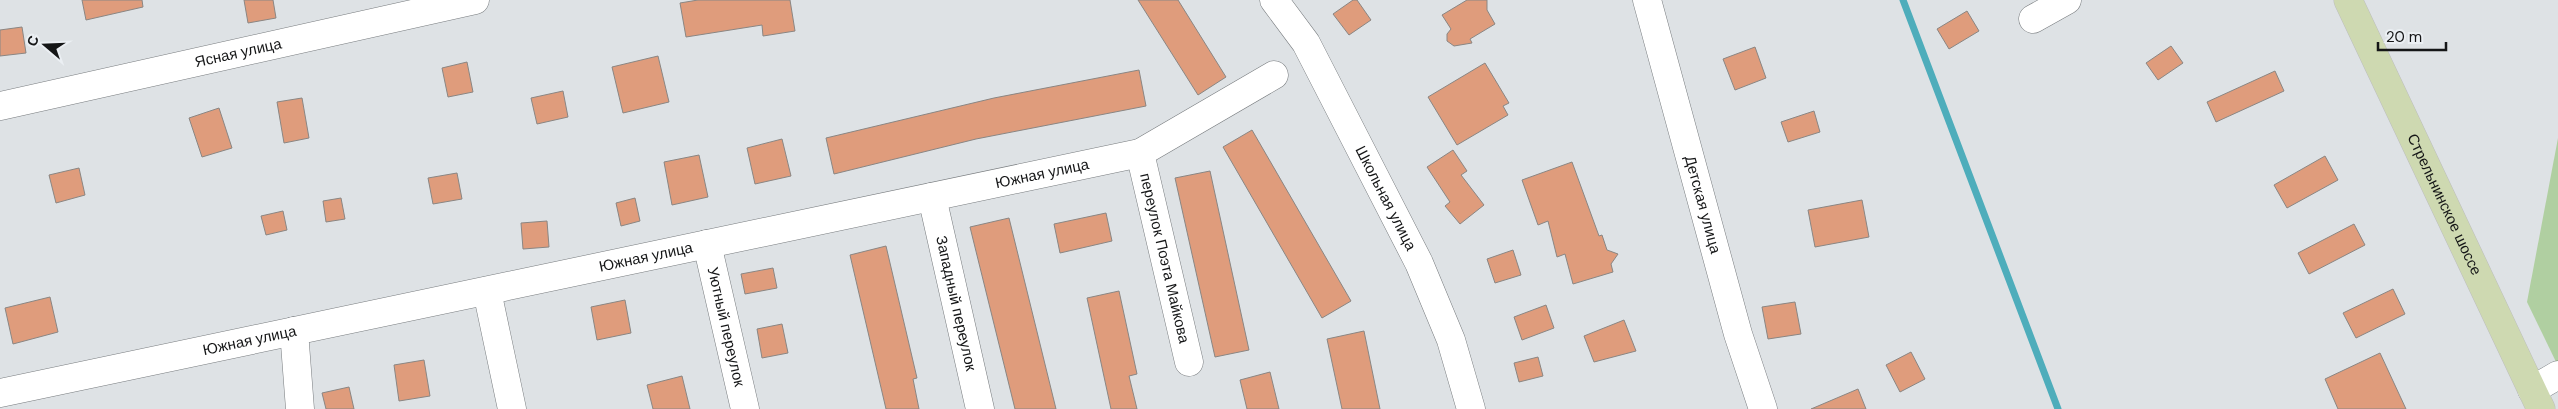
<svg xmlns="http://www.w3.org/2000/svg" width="2558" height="409" font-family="'DM Sans',sans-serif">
<rect width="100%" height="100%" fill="#dee2e5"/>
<path fill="#b0cfa1" d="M 2558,138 L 2558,366 L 2527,302 Z"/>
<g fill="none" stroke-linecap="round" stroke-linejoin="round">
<path stroke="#4eadbb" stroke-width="7" d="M 1903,0 L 2058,409"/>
</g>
<g fill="#df9c7c" stroke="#8a8683">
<path d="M 82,0 L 142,0 L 143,7 L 86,20 Z"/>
<path d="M 244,0 L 273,0 L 276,18 L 248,23 Z"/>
<path d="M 698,0 L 790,0 L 795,31 L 763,36 L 762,25 L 686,37 L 680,3 Z"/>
<path d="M 1138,0 L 1178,0 L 1226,77 L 1198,95 Z"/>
<path d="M 1353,0 L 1357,0 L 1371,20 L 1349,35 L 1333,14 Z"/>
<path d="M 1467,0 L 1487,0 L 1487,10 L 1495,24 L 1470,39 L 1472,43 L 1454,46 L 1447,41 L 1447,34 L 1451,29 L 1442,15 Z"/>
<path d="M 1967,11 L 1979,31 L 1949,49 L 1937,29 Z"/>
<path d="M 22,27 L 26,53 L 0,56 L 0,30 Z"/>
<path d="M 2171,46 L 2183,63 L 2158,80 L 2146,63 Z"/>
<path d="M 1755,47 L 1766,78 L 1735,90 L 1723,59 Z"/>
<path d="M 658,56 L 669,102 L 623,113 L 612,67 Z"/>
<path d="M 467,62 L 473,92 L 448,97 L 442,68 Z"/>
<path d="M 1485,63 L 1509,103 L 1503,106 L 1508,115 L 1457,145 L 1428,97 Z"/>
<path d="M 1139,70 L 1146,106 L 976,139 L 834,174 L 826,138 L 994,98 Z"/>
<path d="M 2275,71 L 2284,91 L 2216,122 L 2207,102 Z"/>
<path d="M 563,91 L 568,117 L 537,124 L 531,98 Z"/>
<path d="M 302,98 L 309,138 L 284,143 L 277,102 Z"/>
<path d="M 219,108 L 232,148 L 202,157 L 189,118 Z"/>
<path d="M 1814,111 L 1820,132 L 1788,142 L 1781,122 Z"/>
<path d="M 1252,130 L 1351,301 L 1322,318 L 1223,147 Z"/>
<path d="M 782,139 L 791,176 L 755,184 L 747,148 Z"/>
<path d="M 1453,150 L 1467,171 L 1461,175 L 1484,205 L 1460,224 L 1445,206 L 1450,202 L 1427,167 Z"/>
<path d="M 699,155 L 708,197 L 672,205 L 664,162 Z"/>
<path d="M 2325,156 L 2338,180 L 2287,208 L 2274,185 Z"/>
<path d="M 1572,162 L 1599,236 L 1602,235 L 1607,250 L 1618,254 L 1611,264 L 1613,272 L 1573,284 L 1565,254 L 1557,257 L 1548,221 L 1538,225 L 1522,180 Z"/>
<path d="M 79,168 L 85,195 L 56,203 L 49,175 Z"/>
<path d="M 1210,171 L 1249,350 L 1215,357 L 1175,178 Z"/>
<path d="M 457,173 L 462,199 L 433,204 L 428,178 Z"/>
<path d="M 341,198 L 345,219 L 326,222 L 323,201 Z"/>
<path d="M 635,198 L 640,221 L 621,226 L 616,203 Z"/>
<path d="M 1862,200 L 1869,237 L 1815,247 L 1808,210 Z"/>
<path d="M 283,211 L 287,230 L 266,235 L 261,216 Z"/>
<path d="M 1106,213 L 1112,241 L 1060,253 L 1054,224 Z"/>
<path d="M 1009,218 L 1056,409 L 1015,409 L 970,227 Z"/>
<path d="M 547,221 L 549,247 L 523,249 L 521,223 Z"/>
<path d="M 2354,224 L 2365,245 L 2309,274 L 2298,253 Z"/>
<path d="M 886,246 L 917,378 L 913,379 L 919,409 L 886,409 L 850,255 Z"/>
<path d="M 1513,250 L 1521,275 L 1495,283 L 1487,259 Z"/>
<path d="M 773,268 L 777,288 L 745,294 L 741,274 Z"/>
<path d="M 2393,289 L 2405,314 L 2356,338 L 2343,313 Z"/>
<path d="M 1119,291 L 1137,374 L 1129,376 L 1137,409 L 1111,409 L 1087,298 Z"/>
<path d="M 50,297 L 58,332 L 13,344 L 5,308 Z"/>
<path d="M 625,300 L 631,333 L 597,340 L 591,307 Z"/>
<path d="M 1795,302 L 1801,334 L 1768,339 L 1762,307 Z"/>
<path d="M 1546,305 L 1554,328 L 1522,340 L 1514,317 Z"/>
<path d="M 1624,320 L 1636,351 L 1594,362 L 1584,336 Z"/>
<path d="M 782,324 L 788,353 L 762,358 L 757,329 Z"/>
<path d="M 1364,331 L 1380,409 L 1342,409 L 1327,339 Z"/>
<path d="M 1911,352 L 1925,379 L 1900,392 L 1886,365 Z"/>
<path d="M 2380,353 L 2406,409 L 2338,409 L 2325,379 Z"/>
<path d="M 1538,357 L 1543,376 L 1519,382 L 1514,363 Z"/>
<path d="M 424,360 L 430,396 L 399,401 L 394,365 Z"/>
<path d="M 1270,372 L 1279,409 L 1247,409 L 1240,380 Z"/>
<path d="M 682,376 L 690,409 L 653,409 L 647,385 Z"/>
<path d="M 349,387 L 354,409 L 326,409 L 322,393 Z"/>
<path d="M 1858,389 L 1866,409 L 1811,409 Z"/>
</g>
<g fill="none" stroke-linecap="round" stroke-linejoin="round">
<defs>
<g id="minor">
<path id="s1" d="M 1274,0 L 1306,43 L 1419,263 L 1451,340 L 1471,409"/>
<path id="s2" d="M 1647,0 L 1738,334 L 1763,409"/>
<path d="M 2033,19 L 2067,0"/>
<path id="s3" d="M 0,106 L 475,0"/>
<path id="s4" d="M 1140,153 L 1189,362"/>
<path id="s5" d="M 932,197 L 980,409"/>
<path id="s6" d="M 707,244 L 745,409"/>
<path d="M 487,291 L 512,409"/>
<path d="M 294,331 L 300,409"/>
<path d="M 2532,390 L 2558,375"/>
<path id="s7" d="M 0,393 L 1140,153 L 1274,75"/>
</g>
<g id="major">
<path id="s8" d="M 2348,0 L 2541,409"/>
</g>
</defs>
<use href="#minor" stroke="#777b7e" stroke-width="29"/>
<use href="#major" stroke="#bdbebe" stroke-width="29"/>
<use href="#minor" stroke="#fff" stroke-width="28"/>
<use href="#major" stroke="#ced9b1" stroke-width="28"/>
</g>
<g text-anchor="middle" stroke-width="5" stroke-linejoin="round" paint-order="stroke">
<g font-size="15" fill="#151617" stroke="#ebeff3">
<text dy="5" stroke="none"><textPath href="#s3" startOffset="244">Ясная улица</textPath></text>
<text dy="5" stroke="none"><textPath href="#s7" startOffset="1065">Южная улица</textPath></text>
<text dy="5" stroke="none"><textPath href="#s1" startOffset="228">Школьная улица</textPath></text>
<text dy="5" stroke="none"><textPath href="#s2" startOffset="212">Детская улица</textPath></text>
<text dy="5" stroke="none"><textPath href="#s8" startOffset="226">Стрельнинское шоссе</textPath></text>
<text dy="5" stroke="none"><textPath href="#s7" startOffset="660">Южная улица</textPath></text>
<text dy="5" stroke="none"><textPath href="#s4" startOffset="108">переулок Поэта Майкова</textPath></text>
<text dy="5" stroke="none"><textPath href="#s5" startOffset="109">Западный переулок</textPath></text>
<text dy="5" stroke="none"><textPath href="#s6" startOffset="85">Уютный переулок</textPath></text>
<text dy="5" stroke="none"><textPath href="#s7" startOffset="255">Южная улица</textPath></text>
</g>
</g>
<g transform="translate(45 45) rotate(289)" stroke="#ebeff3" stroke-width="4" paint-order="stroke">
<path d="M0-4L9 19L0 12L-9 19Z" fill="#151617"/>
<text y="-8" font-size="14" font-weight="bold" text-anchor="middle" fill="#151617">С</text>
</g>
<path d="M2378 42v8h68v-8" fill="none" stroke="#151617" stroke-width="2.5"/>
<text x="2386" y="42" font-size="15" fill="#151617" stroke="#ebeff3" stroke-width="4" paint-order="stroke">20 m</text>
</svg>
